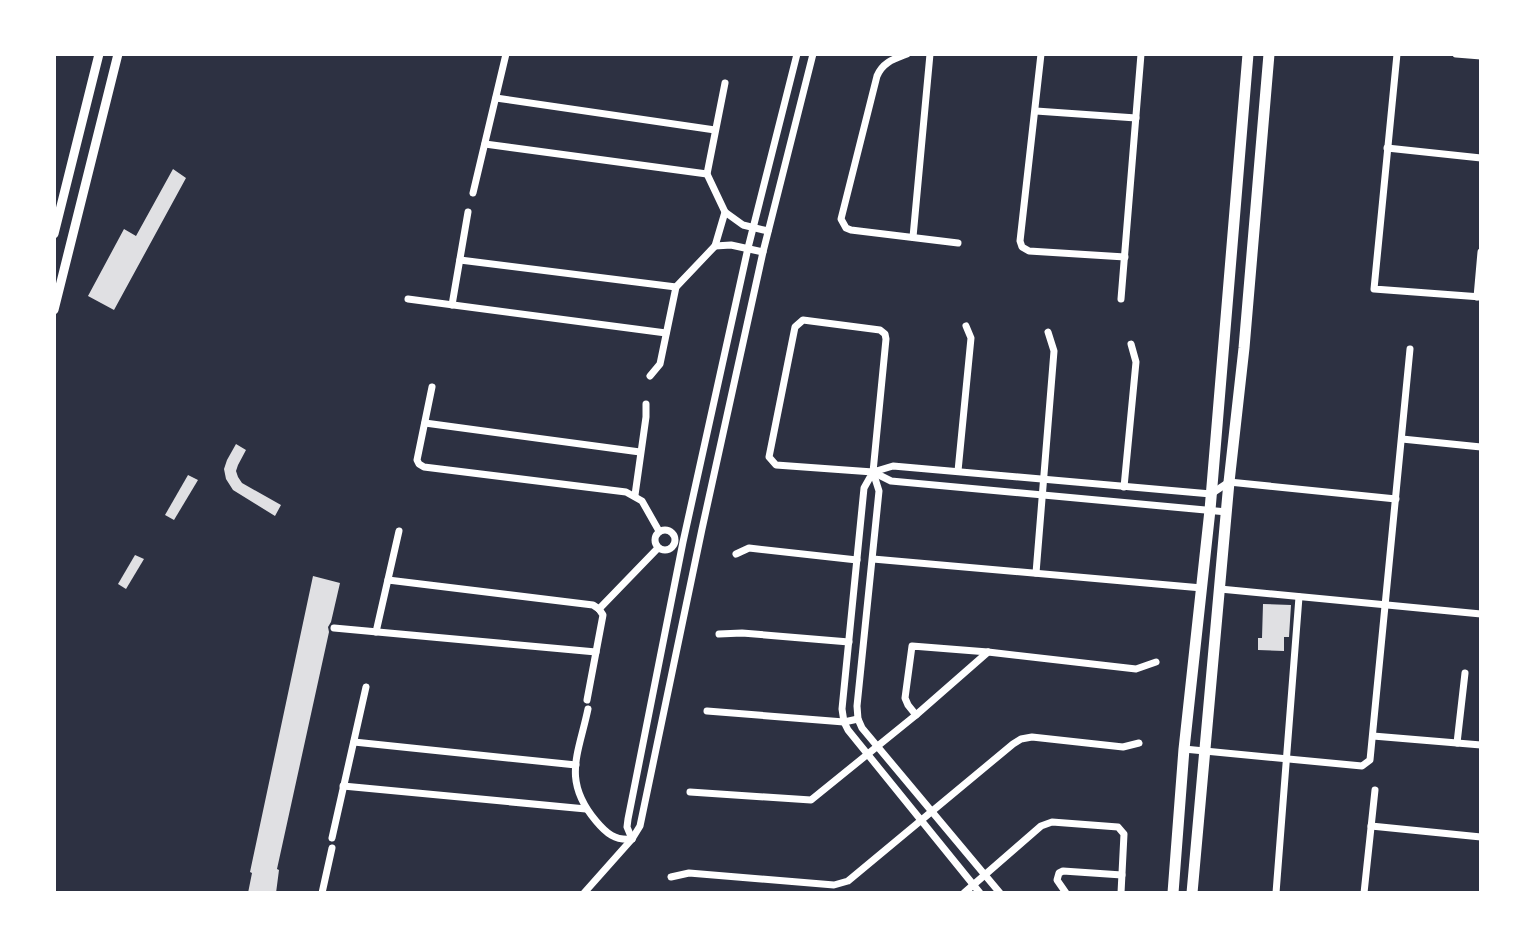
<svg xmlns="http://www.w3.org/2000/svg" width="1535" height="947" font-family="Poppins,sans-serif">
<rect width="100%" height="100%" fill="#2d3142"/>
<g fill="#e0e0e3">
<path d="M 173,169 L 186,178 L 114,310 L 88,296 L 124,229 L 136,236 Z"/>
<path d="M 236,444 L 246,450 L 238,465 L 236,471 L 238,477 L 242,483 L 281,505 L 275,516 L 233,490 L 226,479 L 224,469 L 227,460 Z"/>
<path d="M 188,475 L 198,480 L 174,520 L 165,515 Z"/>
<path d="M 135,555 L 144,559 L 126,589 L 118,584 Z"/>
<path d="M 313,576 L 340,583 L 331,622 L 328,627 L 329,632 L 277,869 L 279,870 L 276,893 L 248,893 L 252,873 L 250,872 Z"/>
<path d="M 1263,604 L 1291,605 L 1289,637 L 1284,637 L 1284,651 L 1258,650 L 1258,638 L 1262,638 Z"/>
</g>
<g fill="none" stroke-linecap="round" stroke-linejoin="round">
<g stroke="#fff" stroke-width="7">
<path d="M 907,54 C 894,59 883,62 877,76 L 841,219 L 846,228 L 851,230 L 958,243"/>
<path d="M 1041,54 L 1020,241 L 1022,247 L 1029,251 L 1125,257"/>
<path d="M 1397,54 L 1374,289 L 1481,297"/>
<path d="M 1456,54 L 1481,56"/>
<path d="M 725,83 L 707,174 L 725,212 L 743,225 L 768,231"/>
<path d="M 496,98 L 715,130"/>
<path d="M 1036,111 L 1136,118"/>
<path d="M 485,144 L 707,174"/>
<path d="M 1387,148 L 1481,158"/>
<path d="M 473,193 L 506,54"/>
<path d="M 913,237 L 930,54"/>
<path d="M 715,246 L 731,245 L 763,252"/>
<path d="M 460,260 L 676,287"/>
<path d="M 1477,297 L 1481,252"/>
<path d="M 408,299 L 666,333"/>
<path d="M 1121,299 L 1141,54"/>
<path d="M 452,305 L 468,212"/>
<path d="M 650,376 L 660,364 L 676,287 L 715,246 L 725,212"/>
<path d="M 432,387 L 417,460 L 419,464 L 424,467 L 626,492 L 642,501 L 659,531"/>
<path d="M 425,423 L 640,452"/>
<path d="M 1402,439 L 1481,447"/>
<path d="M 958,471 L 971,338 L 966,326"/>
<path d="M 873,472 L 879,491 L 857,706 L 858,719 L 862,728 L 1000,893"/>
<path d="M 873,472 L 891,481 L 1227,512"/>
<path d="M 1124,487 L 1136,362 L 1131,344"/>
<path d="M 635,495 L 646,417 L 646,404"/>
<circle cx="665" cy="540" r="10"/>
<path d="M 736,554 L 749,548 L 857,560"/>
<path d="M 873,559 L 1202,588"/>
<path d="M 1036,573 L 1054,351 L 1048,332"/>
<path d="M 388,580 L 593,605 L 599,609"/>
<path d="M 1220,589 L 1481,614"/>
<path d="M 599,609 L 658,548"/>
<path d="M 334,628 L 596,652"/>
<path d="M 376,632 L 399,531"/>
<path d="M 719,634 L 742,633 L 849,642"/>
<path d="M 587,700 L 603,615 L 599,609"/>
<path d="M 588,709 C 578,756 562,780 596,821 C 606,833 615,841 632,839"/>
<path d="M 707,711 L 844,722 L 858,719"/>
<path d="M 916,715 L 908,705 L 905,698 L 912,646 L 988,652 L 1136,669 L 1156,662"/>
<path d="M 1373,736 L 1481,745"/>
<path d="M 354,742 L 576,765"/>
<path d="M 1457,743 L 1465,673"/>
<path d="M 1184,749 L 1362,766 L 1370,760 L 1410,349"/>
<path d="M 343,786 L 586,809"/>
<path d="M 690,792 L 811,800 L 916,715 L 988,652"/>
<path d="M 1371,826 L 1481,837"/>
<path d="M 332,838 L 366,687"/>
<path d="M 632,839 L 627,827 L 628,819 L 683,542 L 748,248 L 797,54"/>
<path d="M 671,877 L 689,873 L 834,885 L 848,881 L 1013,744 L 1021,739 L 1032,737 L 1123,747 L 1139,743"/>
<path d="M 322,893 L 332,848"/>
<path d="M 584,893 L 632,839 L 640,826 L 702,529 L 763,252 L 813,54"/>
<path d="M 964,893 L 1041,826 L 1052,822 L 1118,827 L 1124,834 L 1121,893"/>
<path d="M 980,893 L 848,730 L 844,722 L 842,709 L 864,488 L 873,472 L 886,339 L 885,334 L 880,330 L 803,320 L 795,327 L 769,457 L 776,465 L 873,472 L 893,466 L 1211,494 L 1229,482 L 1396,499"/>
<path d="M 1066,893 L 1057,880 L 1059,873 L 1063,871 L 1122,875"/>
<path d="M 1276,893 L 1299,597"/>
<path d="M 1364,893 L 1375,790"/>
</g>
<g stroke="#fff" stroke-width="9">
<path d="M 54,234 L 99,54"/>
<path d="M 54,310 L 118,54"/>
</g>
<g stroke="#fff" stroke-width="11">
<path d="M 1173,893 L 1184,749 L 1210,510 L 1248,54"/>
<path d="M 1192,893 L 1229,482 L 1244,348 L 1269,54"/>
</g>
</g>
<rect width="1535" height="947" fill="none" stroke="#ffffff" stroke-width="112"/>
</svg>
